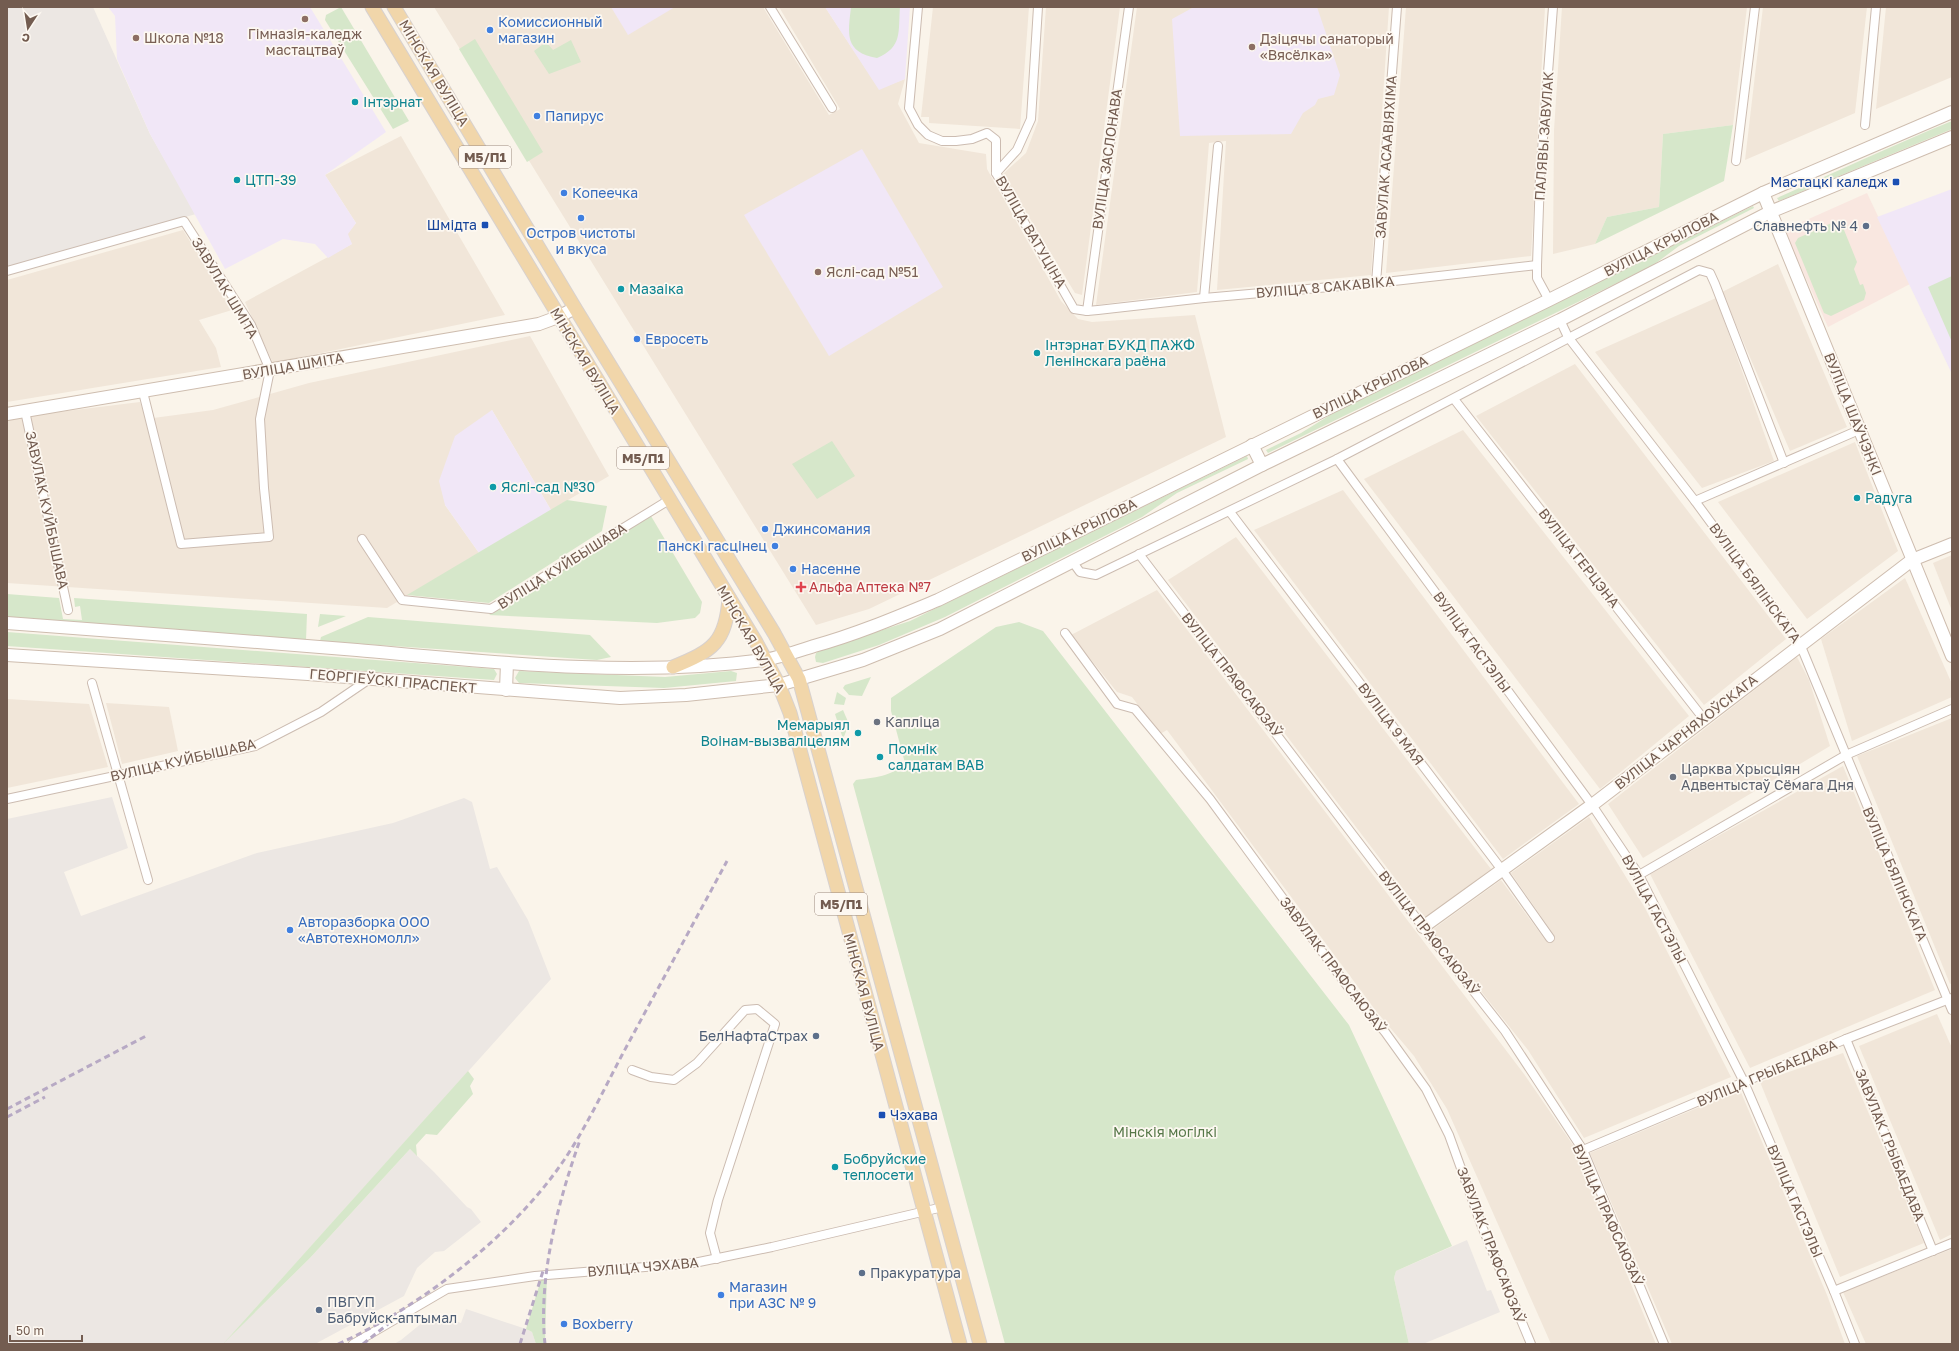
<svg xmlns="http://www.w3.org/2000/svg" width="1959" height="1351" font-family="'Golos Text',sans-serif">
<rect width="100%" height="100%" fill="#faf4ea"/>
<g fill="#f1e6d9">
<path d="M 434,7 L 763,7 L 829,115 L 840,109 L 779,7 L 825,7 L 879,89 L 905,79 L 898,104 L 919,143 L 986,154 L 987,169 L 1061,301 L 1078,319 L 1092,322 L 1195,315 L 1226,437 L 869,609 L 816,625 Z"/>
<path d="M 933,7 L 1029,7 L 1020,129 L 929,123 L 929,117 L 921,117 Z"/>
<path d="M 1046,7 L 1120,7 L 1082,295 L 1075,293 L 1003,174 L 1026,153 L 1038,121 Z"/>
<path d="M 1137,7 L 1389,7 L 1371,275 L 1217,290 L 1226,141 L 1209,143 L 1197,292 L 1096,305 Z"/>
<path d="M 1406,7 L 1545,7 L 1531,256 L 1386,273 Z"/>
<path d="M 1562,7 L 1747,7 L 1733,125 L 1663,134 L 1659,207 L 1607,217 L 1595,244 L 1553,254 L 1554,130 Z"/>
<path d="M 1763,7 L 1867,7 L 1855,113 L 1745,160 Z"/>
<path d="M 1886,7 L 1952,7 L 1952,77 L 1876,109 Z"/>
<path d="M 401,136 L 505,315 L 273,363 L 245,302 L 352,244 L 347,234 L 356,223 L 325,175 Z"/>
<path d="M 183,230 L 232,310 L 199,320 L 216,348 L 221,367 L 7,402 L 7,280 Z"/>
<path d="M 1778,264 L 1847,427 L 1790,451 L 1722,292 Z"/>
<path d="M 1716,298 L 1774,461 L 1702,488 L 1595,352 Z"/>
<path d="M 530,336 L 609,476 L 551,510 L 492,410 L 445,505 L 479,553 L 387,608 L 7,583 L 7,421 L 34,415 L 140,402 L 146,419 L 213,410 L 309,383 Z"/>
<path d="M 1575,364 L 1786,639 L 1704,705 L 1476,416 Z"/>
<path d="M 1463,430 L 1689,716 L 1600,789 L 1364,479 Z"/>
<path d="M 1855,442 L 1898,551 L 1807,619 L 1718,502 Z"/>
<path d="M 1343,490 L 1579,804 L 1503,859 L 1254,530 Z"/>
<path d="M 1236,537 L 1491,869 L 1426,919 L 1168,580 Z"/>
<path d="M 1952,555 L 1952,611 L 1933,563 Z"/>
<path d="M 1905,578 L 1952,684 L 1952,697 L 1852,741 L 1821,639 Z"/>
<path d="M 1157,590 L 1524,1074 L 1573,1145 L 1656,1344 L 1551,1344 L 1447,1109 L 1414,1056 L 1376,1011 L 1167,730 L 1160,734 L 1132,697 L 1117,692 L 1071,635 Z"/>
<path d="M 1797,657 L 1809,680 L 1830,746 L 1643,858 L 1608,804 Z"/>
<path d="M 7,699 L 89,704 L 108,767 L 7,788 Z"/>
<path d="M 106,703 L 169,707 L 178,751 L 122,764 Z"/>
<path d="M 1952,718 L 1952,983 L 1950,984 L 1857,756 Z"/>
<path d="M 1843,766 L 1935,990 L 1750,1068 L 1650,874 Z"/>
<path d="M 1589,817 L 1645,908 L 1731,1077 L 1584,1138 L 1528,1050 L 1432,930 L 1501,880 L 1546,941 L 1554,935 L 1511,873 Z"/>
<path d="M 1937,1014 L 1952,1048 L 1952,1234 L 1940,1240 L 1859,1046 Z"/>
<path d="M 1843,1053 L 1924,1243 L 1840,1277 L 1760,1082 Z"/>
<path d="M 1740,1090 L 1827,1295 L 1845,1344 L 1672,1344 L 1590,1153 Z"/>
<path d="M 1952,1249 L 1952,1344 L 1866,1344 L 1843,1292 Z"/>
</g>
<path fill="#f9e7e0" d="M 1867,193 L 1910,284 L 1828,327 L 1784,230 Z"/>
<g fill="#ece7e3">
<path d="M 7,7 L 93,7 L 150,134 L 196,214 L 7,267 Z"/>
<path d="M 112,797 L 128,848 L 64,872 L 81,916 L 257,853 L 393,823 L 464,798 L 472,802 L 490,869 L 497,867 L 528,920 L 551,979 L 225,1342 L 310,1258 L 410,1149 L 434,1172 L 467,1207 L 471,1209 L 481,1222 L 444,1251 L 435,1252 L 417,1268 L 404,1296 L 315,1344 L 7,1344 L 7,819 Z"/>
<path d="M 1467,1240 L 1487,1291 L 1491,1290 L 1500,1312 L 1423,1344 L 1409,1344 L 1394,1278 L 1396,1271 Z"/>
<path d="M 466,1309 L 526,1329 L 532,1332 L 536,1344 L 394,1344 L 401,1340 L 433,1314 L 461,1323 Z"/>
</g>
<g fill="#f1e7f7">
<path d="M 108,7 L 310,7 L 386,132 L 325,175 L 356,223 L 348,234 L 352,244 L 328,258 L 315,244 L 283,239 L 225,269 L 150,134 L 117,59 L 115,16 Z"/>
<path d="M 611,7 L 675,7 L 628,35 Z"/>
<path d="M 825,7 L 910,7 L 905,79 L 879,90 Z"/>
<path d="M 1194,7 L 1317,7 L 1340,75 L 1334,95 L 1318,99 L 1315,105 L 1303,113 L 1291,134 L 1180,136 L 1172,19 Z"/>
<path d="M 862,149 L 943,287 L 829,356 L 744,215 Z"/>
<path d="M 1952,189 L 1952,374 L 1877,217 Z"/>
<path d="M 492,410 L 551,510 L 479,553 L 445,505 L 439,481 L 455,436 Z"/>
</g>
<g fill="#d6e7ca">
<path d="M 341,7 L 409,121 L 393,129 L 325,20 L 326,15 Z"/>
<path d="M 851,7 L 900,7 C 898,32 903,47 877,58 C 844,52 848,34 851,7 Z"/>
<path d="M 475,39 L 543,152 L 527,162 L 459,49 Z"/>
<path d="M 571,40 L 581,62 L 549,74 L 534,51 L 546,42 L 553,50 Z"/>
<path d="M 1952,121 L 1952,129 L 1779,201 L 1777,198 C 1836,172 1893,145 1952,121 Z"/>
<path d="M 1733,125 L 1724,181 L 1595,244 L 1607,217 L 1659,207 L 1663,134 Z"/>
<path d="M 1753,206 L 1754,208 L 1679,246 L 1652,266 L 1268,453 L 1266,450 L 1301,433 L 1335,412 Z"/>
<path d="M 1834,222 L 1842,225 L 1857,262 L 1854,269 L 1860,285 L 1863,284 L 1866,293 L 1864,300 L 1831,316 L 1824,313 L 1795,243 L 1798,238 Z"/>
<path d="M 1952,276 L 1952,342 L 1928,287 Z"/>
<path d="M 832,441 L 855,476 L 817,499 L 792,464 Z"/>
<path d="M 1247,456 L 1248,459 L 1177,493 L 1142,517 L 945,617 L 879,645 L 823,663 L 816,662 L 815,657 L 816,653 L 821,650 L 910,621 Z"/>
<path d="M 567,500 L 607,506 L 602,531 L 489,603 L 407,595 Z"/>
<path d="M 651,516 L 702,602 L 700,613 L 695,618 L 657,623 L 489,615 Z"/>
<path d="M 7,594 L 59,598 L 63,619 L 82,620 L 80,606 L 75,607 L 74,598 L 307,614 L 306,640 L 7,618 Z"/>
<path d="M 320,614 L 346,616 L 318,627 Z"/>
<path d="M 368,617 L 590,635 L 611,657 L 597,660 L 320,641 L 321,637 Z"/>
<path d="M 1019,622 L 1043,631 L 1349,1025 L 1452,1246 L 1396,1271 L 1394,1278 L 1409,1344 L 1005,1344 L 853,784 L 856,780 C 872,778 894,776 905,763 L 891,711 L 891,698 L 996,627 Z"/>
<path d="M 7,632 L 494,669 L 497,674 L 494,680 L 7,646 Z"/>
<path d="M 519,671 L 665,677 L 731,671 L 737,673 L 736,681 L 664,688 L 519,683 L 515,678 Z"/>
<path d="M 871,677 L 862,696 L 849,695 L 843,688 L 845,685 Z"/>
<path d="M 837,692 L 846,698 L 844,705 L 834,704 Z"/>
<path d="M 843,710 L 849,724 L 843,739 L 835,714 Z"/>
<path d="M 468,1071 L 474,1079 L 470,1086 L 473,1094 L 437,1135 L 426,1134 L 416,1145 L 417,1156 L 410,1149 L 310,1258 L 223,1344 Z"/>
<path d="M 547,1275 L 545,1344 L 536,1344 L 532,1332 L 526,1329 L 542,1276 Z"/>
</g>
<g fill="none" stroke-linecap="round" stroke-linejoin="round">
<defs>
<g id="street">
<path d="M 770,7 L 832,108"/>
<path d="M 918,7 L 909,108 L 918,125 L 928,135 L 942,141 L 956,141 L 972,139 L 987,133 L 996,140 L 996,173 L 1074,309 L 1087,311 L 1098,310 L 1204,298 L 1376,283 L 1537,265 L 1537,278 L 1549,300"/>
<path d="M 1865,125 L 1876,7"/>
<path d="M 1736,161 L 1755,7"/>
<path d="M 996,173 L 1017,150 L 1031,119 L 1038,7"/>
<path d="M 1537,265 L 1540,177 L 1553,7"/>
<path d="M 7,271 L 184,221 L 251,325 L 270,370 L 260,419 L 264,488 L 269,537 L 181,544 L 143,392"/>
<path d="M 1376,283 L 1397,7"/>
<path d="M 1204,298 L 1218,146"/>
<path d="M 1087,311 L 1129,7"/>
<path d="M 1560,320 L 1568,337 L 1695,501 L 1800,644 L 1952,1010"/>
<path d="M 1454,399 L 1703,718"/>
<path d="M 25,411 L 68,610"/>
<path d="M 1337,459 L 1592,805 L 1639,875 L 1744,1082 L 1834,1291 L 1855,1344"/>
<path d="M 1695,501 L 1859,430"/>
<path d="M 1230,512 L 1502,870 L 1550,938"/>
<path d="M 362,539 L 402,600 L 491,609 L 669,500"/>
<path d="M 1139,554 L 1423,927 L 1505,1031 L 1583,1150 L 1664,1344"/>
<path d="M 1072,561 L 1080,572 L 1096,575 L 1337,459 L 1699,270 L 1710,273 L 1715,284 L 1784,463"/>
<path d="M 1065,633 L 1117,704 L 1135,709 L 1210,799 L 1351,991 L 1385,1032 L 1426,1089 L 1449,1135 L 1481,1224 L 1531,1344"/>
<path d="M 92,683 L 148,880"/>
<path d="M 7,799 L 255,746 L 321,712 L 368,680"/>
<path d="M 1639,875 L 1846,755 L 1952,709"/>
<path d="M 1846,1039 L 1933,1251"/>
<path d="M 632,1070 L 651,1077 L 674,1080 L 697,1063 L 745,1010 L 757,1009 L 775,1024 L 718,1200 L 710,1233 L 717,1259"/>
<path d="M 1583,1150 L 1846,1039 L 1952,998"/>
<path d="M 1834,1291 L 1952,1243"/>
<path d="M 353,1344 L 447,1289 L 535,1276 L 694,1263 L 772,1247 L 943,1207"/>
</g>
<g id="secondary">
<path d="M 1763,193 L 1952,656"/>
<path d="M 7,414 L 539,324 L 558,317 L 575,308"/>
<path d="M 1252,445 L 1262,465"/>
<path d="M 7,623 C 124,632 240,640 357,650 C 492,662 629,678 764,660 C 781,657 798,651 814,646 C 857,634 897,617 938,600 L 1549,300 L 1763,193 L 1952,112"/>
<path d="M 7,655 L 308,674 L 620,698 L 686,695 L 779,685 L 863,660 L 940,629 L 1262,465 L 1560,320 L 1770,212 L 1952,137"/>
<path d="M 506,690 L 507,663"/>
<path d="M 1423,927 L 1592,805 L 1912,560 L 1952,544"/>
</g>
<g id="primary">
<path d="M 372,7 L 756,642 L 779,685 L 790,713 L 960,1344"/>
<path d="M 394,7 L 575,308 L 774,633 L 799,679 L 980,1344"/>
<path d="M 673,667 C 713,651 726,642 729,598"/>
</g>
</defs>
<use href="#street" stroke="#ccbcb1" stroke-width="10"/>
<use href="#secondary" stroke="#cebdaf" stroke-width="14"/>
<use href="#primary" stroke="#d8d1ce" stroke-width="15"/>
<use href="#street" stroke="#fff" stroke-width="8"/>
<use href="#secondary" stroke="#fff" stroke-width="12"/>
<use href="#primary" stroke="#f1d6aa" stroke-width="13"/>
<g stroke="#b7a9c4" stroke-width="3" stroke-dasharray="6 4" stroke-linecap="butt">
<path d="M 7,1109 L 146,1036"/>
<path d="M 7,1117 L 45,1097"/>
<path d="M 338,1344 C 419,1308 511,1237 562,1163 C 585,1130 603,1091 622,1055 C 657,990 692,926 727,861"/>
<path d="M 363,1344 L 388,1324"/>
<path d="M 520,1344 L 544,1268"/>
<path d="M 545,1344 C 538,1277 558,1202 580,1140"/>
</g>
</g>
<g fill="#8d6e63" stroke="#fdf8f1" stroke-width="1.5">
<circle cx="305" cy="19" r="4"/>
<circle cx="136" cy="38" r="4"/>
<circle cx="1252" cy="47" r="4"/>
<circle cx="818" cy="272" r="4"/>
</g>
<g fill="#3f7fe0" stroke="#fdf8f1" stroke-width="1.5">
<circle cx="490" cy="30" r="4"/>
<circle cx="537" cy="116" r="4"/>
<circle cx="564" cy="193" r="4"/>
<circle cx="581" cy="218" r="4"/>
<circle cx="637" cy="339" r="4"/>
<circle cx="765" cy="529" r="4"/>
<circle cx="775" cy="546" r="4"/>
<circle cx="793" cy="569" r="4"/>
<circle cx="290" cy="930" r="4"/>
<circle cx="721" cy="1295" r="4"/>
<circle cx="564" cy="1324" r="4"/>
</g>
<g fill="#0f9aa8" stroke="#fdf8f1" stroke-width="1.5">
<circle cx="355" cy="102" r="4"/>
<circle cx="237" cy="180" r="4"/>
<circle cx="621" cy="289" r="4"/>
<circle cx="1037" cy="353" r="4"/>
<circle cx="493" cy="487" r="4"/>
<circle cx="1857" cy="498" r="4"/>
<circle cx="858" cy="733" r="4"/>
<circle cx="880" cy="757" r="4"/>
<circle cx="835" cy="1167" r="4"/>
</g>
<g fill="#1a4fb4" stroke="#fdf8f1" stroke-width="1.5">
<rect x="1892" y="178" width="8" height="8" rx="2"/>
<rect x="481" y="221" width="8" height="8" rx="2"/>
<rect x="878" y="1111" width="8" height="8" rx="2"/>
</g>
<g fill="#5c6f8a" stroke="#fdf8f1" stroke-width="1.5">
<circle cx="1866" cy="226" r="4"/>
<circle cx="816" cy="1036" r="4"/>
<circle cx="862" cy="1273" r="4"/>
<circle cx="319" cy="1310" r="4"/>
</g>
<path fill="#e0444e" stroke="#fdf8f1" stroke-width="1.5" d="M799 581h4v4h4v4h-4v4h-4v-4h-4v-4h4z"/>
<g fill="#6b7280" stroke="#fdf8f1" stroke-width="1.5">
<circle cx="877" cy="722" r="4"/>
<circle cx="1673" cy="777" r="4"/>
</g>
<g text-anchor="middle" stroke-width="3.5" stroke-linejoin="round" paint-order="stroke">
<g fill="#fdf8f1" stroke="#9c8b80" stroke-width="1">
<rect x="459" y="146" width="52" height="22" rx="3"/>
<rect x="617" y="447" width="52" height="22" rx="3"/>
<rect x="815" y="893" width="52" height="22" rx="3"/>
</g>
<g font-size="13" font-weight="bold" fill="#735c50">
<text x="485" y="162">М5/П1</text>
<text x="643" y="463">М5/П1</text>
<text x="841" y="909">М5/П1</text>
</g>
<g font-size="14" fill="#366cbe" stroke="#fdf8f1" text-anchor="start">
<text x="498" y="27">Комиссионный<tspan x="498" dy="16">магазин</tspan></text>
<text x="545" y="121">Папирус</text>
<text x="572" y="198">Копеечка</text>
<text x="581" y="238" text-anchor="middle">Остров чистоты<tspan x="581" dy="16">и вкуса</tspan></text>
<text x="645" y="344">Евросеть</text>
<text x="773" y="534">Джинсомания</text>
<text x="767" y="551" text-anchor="end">Панскі гасцінец</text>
<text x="801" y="574">Насенне</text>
<text x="298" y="927">Авторазборка ООО<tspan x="298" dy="16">«Автотехномолл»</tspan></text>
<text x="729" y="1292">Магазин<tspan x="729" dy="16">при АЗС № 9</tspan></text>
<text x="572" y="1329">Boxberry</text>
</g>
<g font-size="14" fill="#785e54" stroke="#fdf8f1" text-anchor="start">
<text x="305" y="39" text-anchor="middle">Гімназія-каледж<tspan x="305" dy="16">мастацтваў</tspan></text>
<text x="144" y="43">Школа №18</text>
<text x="1260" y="44">Дзіцячы санаторый<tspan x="1260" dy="16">«Вясёлка»</tspan></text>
<text x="826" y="277">Яслі-сад №51</text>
</g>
<g font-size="14" fill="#735c50" stroke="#fdf8f1">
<text transform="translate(434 73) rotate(59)" y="5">МІНСКАЯ ВУЛІЦА</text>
<text transform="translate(1544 136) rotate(-86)" y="5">ПАЛЯВЫ ЗАВУЛАК</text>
<text transform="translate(1386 157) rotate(-86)" y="5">ЗАВУЛАК АСААВІЯХІМА</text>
<text transform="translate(1107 159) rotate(-82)" y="5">ВУЛІЦА ЗАСЛОНАВА</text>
<text transform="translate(1031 232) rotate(60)" y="5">ВУЛІЦА ВАТУЦІНА</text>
<text transform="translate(1661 244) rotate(-27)" y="5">ВУЛІЦА КРЫЛОВА</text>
<text transform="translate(1325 287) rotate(-5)" y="5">ВУЛІЦА 8 САКАВІКА</text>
<text transform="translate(225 288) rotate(59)" y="5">ЗАВУЛАК ШМІТА</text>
<text transform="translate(585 361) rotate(59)" y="5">МІНСКАЯ ВУЛІЦА</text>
<text transform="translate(293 366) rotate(-10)" y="5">ВУЛІЦА ШМІТА</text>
<text transform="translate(1370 387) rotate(-26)" y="5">ВУЛІЦА КРЫЛОВА</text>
<text transform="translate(1853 414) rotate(68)" y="5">ВУЛІЦА ШАЎЧЭНКІ</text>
<text transform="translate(47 510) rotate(78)" y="5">ЗАВУЛАК КУЙБЫШАВА</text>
<text transform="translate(1079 530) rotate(-26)" y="5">ВУЛІЦА КРЫЛОВА</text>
<text transform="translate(1579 558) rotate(52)" y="5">ВУЛІЦА ГЕРЦЭНА</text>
<text transform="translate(562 566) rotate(-32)" y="5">ВУЛІЦА КУЙБЫШАВА</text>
<text transform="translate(1755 583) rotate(54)" y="5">ВУЛІЦА БЯЛІНСКАГА</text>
<text transform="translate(751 639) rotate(60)" y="5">МІНСКАЯ ВУЛІЦА</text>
<text transform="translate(1472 642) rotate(54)" y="5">ВУЛІЦА ГАСТЭЛЫ</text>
<text transform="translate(1232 675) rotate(52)" y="5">ВУЛІЦА ПРАФСАЮЗАЎ</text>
<text transform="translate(393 681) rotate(5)" y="5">ГЕОРГІЕЎСКІ ПРАСПЕКТ</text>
<text transform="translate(1391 724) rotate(53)" y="5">ВУЛІЦА 9 МАЯ</text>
<text transform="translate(1686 732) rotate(-38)" y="5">ВУЛІЦА ЧАРНЯХОЎСКАГА</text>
<text transform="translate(183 760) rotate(-13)" y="5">ВУЛІЦА КУЙБЫШАВА</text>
<text transform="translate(1895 874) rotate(67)" y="5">ВУЛІЦА БЯЛІНСКАГА</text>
<text transform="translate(1654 909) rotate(62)" y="5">ВУЛІЦА ГАСТЭЛЫ</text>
<text transform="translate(1429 933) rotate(52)" y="5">ВУЛІЦА ПРАФСАЮЗАЎ</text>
<text transform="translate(1333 965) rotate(53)" y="5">ЗАВУЛАК ПРАФСАЮЗАЎ</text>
<text transform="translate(864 992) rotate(75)" y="5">МІНСКАЯ ВУЛІЦА</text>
<text transform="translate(1767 1073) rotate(-23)" y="5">ВУЛІЦА ГРЫБАЕДАВА</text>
<text transform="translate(1890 1145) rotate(68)" y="5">ЗАВУЛАК ГРЫБАЕДАВА</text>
<text transform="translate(1795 1201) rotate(67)" y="5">ВУЛІЦА ГАСТЭЛЫ</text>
<text transform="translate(1608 1215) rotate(66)" y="5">ВУЛІЦА ПРАФСАЮЗАЎ</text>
<text transform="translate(1491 1245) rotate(69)" y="5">ЗАВУЛАК ПРАФСАЮЗАЎ</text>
<text transform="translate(643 1267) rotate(-5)" y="5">ВУЛІЦА ЧЭХАВА</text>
</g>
<g font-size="14" fill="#0d838f" stroke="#fdf8f1" text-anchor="start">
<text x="363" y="107">Інтэрнат</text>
<text x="245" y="185">ЦТП-39</text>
<text x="629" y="294">Мазаіка</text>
<text x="1045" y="350">Інтэрнат БУКД ПАЖФ<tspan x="1045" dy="16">Ленінскага раёна</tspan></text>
<text x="501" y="492">Яслі-сад №30</text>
<text x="1865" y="503">Радуга</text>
<text x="850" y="730" text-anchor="end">Мемарыял<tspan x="850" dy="16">Воінам-вызваліцелям</tspan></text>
<text x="888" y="754">Помнік<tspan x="888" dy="16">салдатам ВАВ</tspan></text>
<text x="843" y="1164">Бобруйские<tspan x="843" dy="16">теплосети</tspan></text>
</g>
<g font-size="14" fill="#164399" stroke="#fdf8f1" text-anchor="end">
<text x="1888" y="187">Мастацкі каледж</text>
<text x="477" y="230">Шмідта</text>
<text x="890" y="1120" text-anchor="start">Чэхава</text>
</g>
<g font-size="14" fill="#4e5e75" stroke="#fdf8f1" text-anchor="end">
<text x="1858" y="231">Славнефть № 4</text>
<text x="808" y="1041">БелНафтаСтрах</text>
<text x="870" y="1278" text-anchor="start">Пракуратура</text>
<text x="327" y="1307" text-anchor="start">ПВГУП<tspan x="327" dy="16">Бабруйск-аптымал</tspan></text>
</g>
<g font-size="14" fill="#be3a42" stroke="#fdf8f1" text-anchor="start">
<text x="809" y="592">Альфа Аптека №7</text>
</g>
<g font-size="14" fill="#5b616d" stroke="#fdf8f1" text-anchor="start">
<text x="885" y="727">Капліца</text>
<text x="1681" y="774">Царква Хрысціян<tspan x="1681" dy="16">Адвентыстаў Сёмага Дня</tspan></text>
</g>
<g font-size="14" fill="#577849" stroke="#fdf8f1">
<text x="1165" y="1137">Мінскія могілкі</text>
</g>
</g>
<rect width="1959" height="1351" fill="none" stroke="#735c50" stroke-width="16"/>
<g transform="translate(28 28) rotate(192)" stroke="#fdf8f1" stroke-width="3" paint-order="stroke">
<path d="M0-3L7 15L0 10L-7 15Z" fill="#735c50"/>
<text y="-6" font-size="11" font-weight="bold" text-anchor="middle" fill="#735c50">С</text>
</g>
<path d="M10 1335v6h72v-6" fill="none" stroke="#735c50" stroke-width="2"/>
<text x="16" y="1335" font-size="12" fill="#735c50" stroke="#fdf8f1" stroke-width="3" paint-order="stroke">50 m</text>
</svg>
